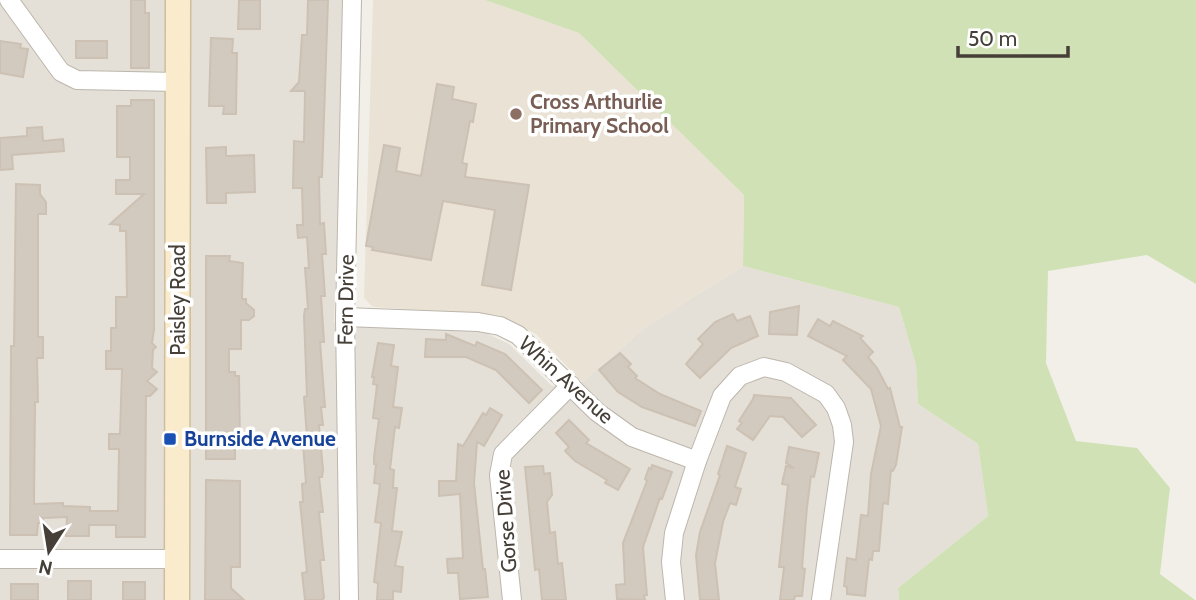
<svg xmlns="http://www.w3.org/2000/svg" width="1196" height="600" font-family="Cabin,sans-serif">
<rect width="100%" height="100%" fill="#f2efe8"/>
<path fill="#e5e0d7" d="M 0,0 L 349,0 L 334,322 L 480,330 L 509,344 L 552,386 L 582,382 L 647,326 L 743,266 L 899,307 L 916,365 L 918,404 L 978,444 L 988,516 L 898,588 L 899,600 L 0,600 Z"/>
<path fill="#eae2d4" d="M 373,0 L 485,0 L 579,33 L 744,195 L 743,266 L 647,326 L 582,382 L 536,334 L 499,315 L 373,307 L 364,298 Z"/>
<path fill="#d0e2b5" d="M 485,0 L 1196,0 L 1196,284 L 1147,255 L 1048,271 L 1046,363 L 1076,441 L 1137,448 L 1170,488 L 1160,574 L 1195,600 L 899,600 L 898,588 L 988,516 L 978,444 L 918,404 L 916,365 L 899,307 L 743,266 L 744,195 L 579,33 Z"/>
<g fill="#d2cabf" stroke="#ccc1b3" stroke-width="2">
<path d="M 131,0 L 145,0 L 145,13 L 149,13 L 149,68 L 131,68 Z"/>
<path d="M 239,0 L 260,0 L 260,29 L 238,29 Z"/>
<path d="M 308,0 L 328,0 L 322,177 L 319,177 L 320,224 L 324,223 L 326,254 L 322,254 L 325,296 L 321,296 L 324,342 L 320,342 L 325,407 L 321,407 L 323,425 L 319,425 L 323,470 L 322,477 L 319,477 L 323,512 L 319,512 L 324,560 L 320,560 L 324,598 L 322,600 L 305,600 L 302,573 L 307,572 L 300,502 L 303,502 L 302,484 L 306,483 L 303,444 L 303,437 L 307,437 L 304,397 L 307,396 L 304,316 L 305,309 L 308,309 L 305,268 L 309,268 L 307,237 L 298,238 L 297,225 L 303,225 L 302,188 L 293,188 L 294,141 L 304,142 L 305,91 L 291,91 L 299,82 L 302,35 L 307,35 Z"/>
<path d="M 211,38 L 233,39 L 232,53 L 237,53 L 236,114 L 223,114 L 224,106 L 209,106 Z"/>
<path d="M 0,41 L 21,44 L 20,48 L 28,49 L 23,77 L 0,73 Z"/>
<rect x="76" y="41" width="31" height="17"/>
<path d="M 437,84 L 454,87 L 452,99 L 476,104 L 473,122 L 470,121 L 462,163 L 467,164 L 465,177 L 529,185 L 511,290 L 482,285 L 495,210 L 443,201 L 431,260 L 372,250 L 373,247 L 366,246 L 384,145 L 400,148 L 396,171 L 421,176 Z"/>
<path d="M 131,100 L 154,100 L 154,330 L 152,343 L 156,347 L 153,350 L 152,368 L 157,372 L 147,381 L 157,389 L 150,396 L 146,396 L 145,537 L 116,537 L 116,525 L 89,525 L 89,536 L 66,536 L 67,517 L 43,518 L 43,523 L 38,523 L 37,535 L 10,535 L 11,346 L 14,346 L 16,184 L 40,185 L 40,194 L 46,202 L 46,214 L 38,214 L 38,337 L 43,337 L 43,358 L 37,358 L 38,402 L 35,402 L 34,504 L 63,503 L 63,506 L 90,507 L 90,511 L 118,511 L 119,449 L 109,449 L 109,434 L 120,434 L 122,369 L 106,369 L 106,351 L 111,351 L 111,328 L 116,328 L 116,297 L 127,297 L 126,231 L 120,231 L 120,225 L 110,224 L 144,194 L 116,194 L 116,180 L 130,180 L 130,157 L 117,157 L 117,106 L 131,106 Z"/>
<path d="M 42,127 L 43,141 L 63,139 L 64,151 L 12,155 L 13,169 L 0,170 L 0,138 L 27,136 L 27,128 Z"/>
<path d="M 226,147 L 226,156 L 254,155 L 255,192 L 226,193 L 226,203 L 207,203 L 206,148 Z"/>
<path d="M 206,256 L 230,256 L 229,261 L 243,263 L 242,299 L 246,299 L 246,303 L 254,310 L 254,316 L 249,320 L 241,320 L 241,349 L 229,349 L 229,372 L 235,372 L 235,376 L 239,376 L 240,445 L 235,445 L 235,459 L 206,459 Z"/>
<path d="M 799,306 L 797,335 L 769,334 L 770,312 Z"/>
<path d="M 733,314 L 737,321 L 750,316 L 758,336 L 731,348 L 700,378 L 686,364 L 703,344 L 698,339 L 715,322 Z"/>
<path d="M 818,319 L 830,326 L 833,321 L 863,336 L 860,338 L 873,352 L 868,357 L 877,368 L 888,389 L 890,388 L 900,427 L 902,427 L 896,465 L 893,471 L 891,470 L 888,504 L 883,503 L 879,551 L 873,551 L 872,560 L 869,559 L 865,596 L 847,594 L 847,587 L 844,586 L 847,558 L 856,560 L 861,515 L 868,516 L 871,474 L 881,426 L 871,389 L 843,360 L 847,356 L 808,336 Z"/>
<path d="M 446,334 L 475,346 L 477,342 L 505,354 L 542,390 L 529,403 L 496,370 L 466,357 L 425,357 L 426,339 L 446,340 Z"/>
<path d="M 378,343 L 394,345 L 391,366 L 398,367 L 393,407 L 402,408 L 399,428 L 395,427 L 390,469 L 394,470 L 393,488 L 397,488 L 392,531 L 402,532 L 395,566 L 403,567 L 401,592 L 393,591 L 393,600 L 377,600 L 378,583 L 374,582 L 381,523 L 375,522 L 380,484 L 374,483 L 376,464 L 374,464 L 374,457 L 379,419 L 373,418 L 377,385 L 373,384 L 374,377 L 372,377 Z"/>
<path d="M 620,353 L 631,364 L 628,367 L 637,376 L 635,378 L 660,394 L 701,411 L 695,426 L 642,407 L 618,392 L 599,370 Z"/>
<path d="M 754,395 L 791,398 L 816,425 L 802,437 L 783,417 L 770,416 L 753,440 L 737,429 L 742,423 L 739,421 L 753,399 Z"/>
<path d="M 490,408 L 502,415 L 484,446 L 477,442 L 474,483 L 483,569 L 485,569 L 488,597 L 460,599 L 458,573 L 448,573 L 447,559 L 463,558 L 460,494 L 439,496 L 439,481 L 456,481 L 458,444 L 463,446 L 483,413 L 486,415 Z"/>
<path d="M 569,420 L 589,440 L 586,443 L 630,469 L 618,490 L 605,483 L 607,480 L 575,461 L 565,451 L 569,447 L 556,433 Z"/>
<path d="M 727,446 L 746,453 L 735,487 L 741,489 L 736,505 L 730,503 L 723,522 L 715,563 L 719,600 L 700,600 L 696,555 L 700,532 L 720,475 L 718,474 Z"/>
<path d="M 789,447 L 819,453 L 814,477 L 811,476 L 807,507 L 802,568 L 805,569 L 802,596 L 795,596 L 794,600 L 780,600 L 784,567 L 779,567 L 788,485 L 782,484 L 786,466 L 794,468 L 786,463 Z"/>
<path d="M 652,465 L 672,472 L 662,499 L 660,498 L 643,547 L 647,595 L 644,595 L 645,600 L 617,599 L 616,585 L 625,584 L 623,543 L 647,481 L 645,479 L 649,468 L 651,469 Z"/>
<path d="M 543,466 L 544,474 L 550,473 L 552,495 L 547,502 L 550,533 L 555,532 L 558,564 L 562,563 L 566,600 L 542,600 L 539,569 L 535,570 L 525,467 Z"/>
<path d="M 206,480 L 240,481 L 240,567 L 231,567 L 231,588 L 244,600 L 205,600 Z"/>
<rect x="68" y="581" width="23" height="19"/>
<rect x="123" y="582" width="22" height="18"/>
<rect x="11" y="584" width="27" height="16"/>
</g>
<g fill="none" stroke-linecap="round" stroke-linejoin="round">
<defs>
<g id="street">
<path d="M 9,0 L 61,72 L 77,80 L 178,82"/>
<path d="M 345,317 L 478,322 L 500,326 L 518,335 L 597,412 L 632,437 L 697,461"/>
<path d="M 0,559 L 178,559"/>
<path d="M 349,600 L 345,317 L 352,0"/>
<path d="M 512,600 L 499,475 L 503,454 L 571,385"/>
<path d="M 675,600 L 671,562 L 674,533 L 697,461 L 722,396 L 740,376 L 764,367 L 786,372 L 826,394 L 836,408 L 842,425 L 844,442 L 821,600"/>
</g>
<path id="secondary" d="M 177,600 L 178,0"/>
</defs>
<use href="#street" stroke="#bcb6ac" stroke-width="20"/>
<use href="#secondary" stroke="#cdbe9c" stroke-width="27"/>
<use href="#street" stroke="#fff" stroke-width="18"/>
<use href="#secondary" stroke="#f9ebcc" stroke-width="24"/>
</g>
<circle fill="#8d6e63" stroke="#fff" stroke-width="2.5" cx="516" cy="114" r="7"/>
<rect fill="#1a4fb4" stroke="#fff" stroke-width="2.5" x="163" y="432" width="14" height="14" rx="3.5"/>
<g text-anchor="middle" stroke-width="7" stroke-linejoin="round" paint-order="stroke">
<g font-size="21" font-weight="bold" fill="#785e54" stroke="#fff" text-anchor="start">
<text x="530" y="109">Cross Arthurlie<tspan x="530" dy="24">Primary School</tspan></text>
</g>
<g font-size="21" fill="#453f38" stroke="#fff">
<text transform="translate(178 300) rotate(-90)" y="7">Paisley Road</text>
<text transform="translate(346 300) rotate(-89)" y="7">Fern Drive</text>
<text transform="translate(566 380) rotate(42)" y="7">Whin Avenue</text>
<text transform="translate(506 521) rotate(-94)" y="7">Gorse Drive</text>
</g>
<g font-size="21" font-weight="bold" fill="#164399" stroke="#fff" text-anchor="start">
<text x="184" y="446">Burnside Avenue</text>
</g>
</g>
<g transform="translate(49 551) rotate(192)" stroke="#ffffff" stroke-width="5" paint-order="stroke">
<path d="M0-5L12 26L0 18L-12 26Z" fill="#453f38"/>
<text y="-10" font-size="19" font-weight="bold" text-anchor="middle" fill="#453f38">N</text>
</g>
<path d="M958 46v10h110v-10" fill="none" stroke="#453f38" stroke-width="3.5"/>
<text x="968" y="46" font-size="21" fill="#453f38" stroke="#ffffff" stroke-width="5" paint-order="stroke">50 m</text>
</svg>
